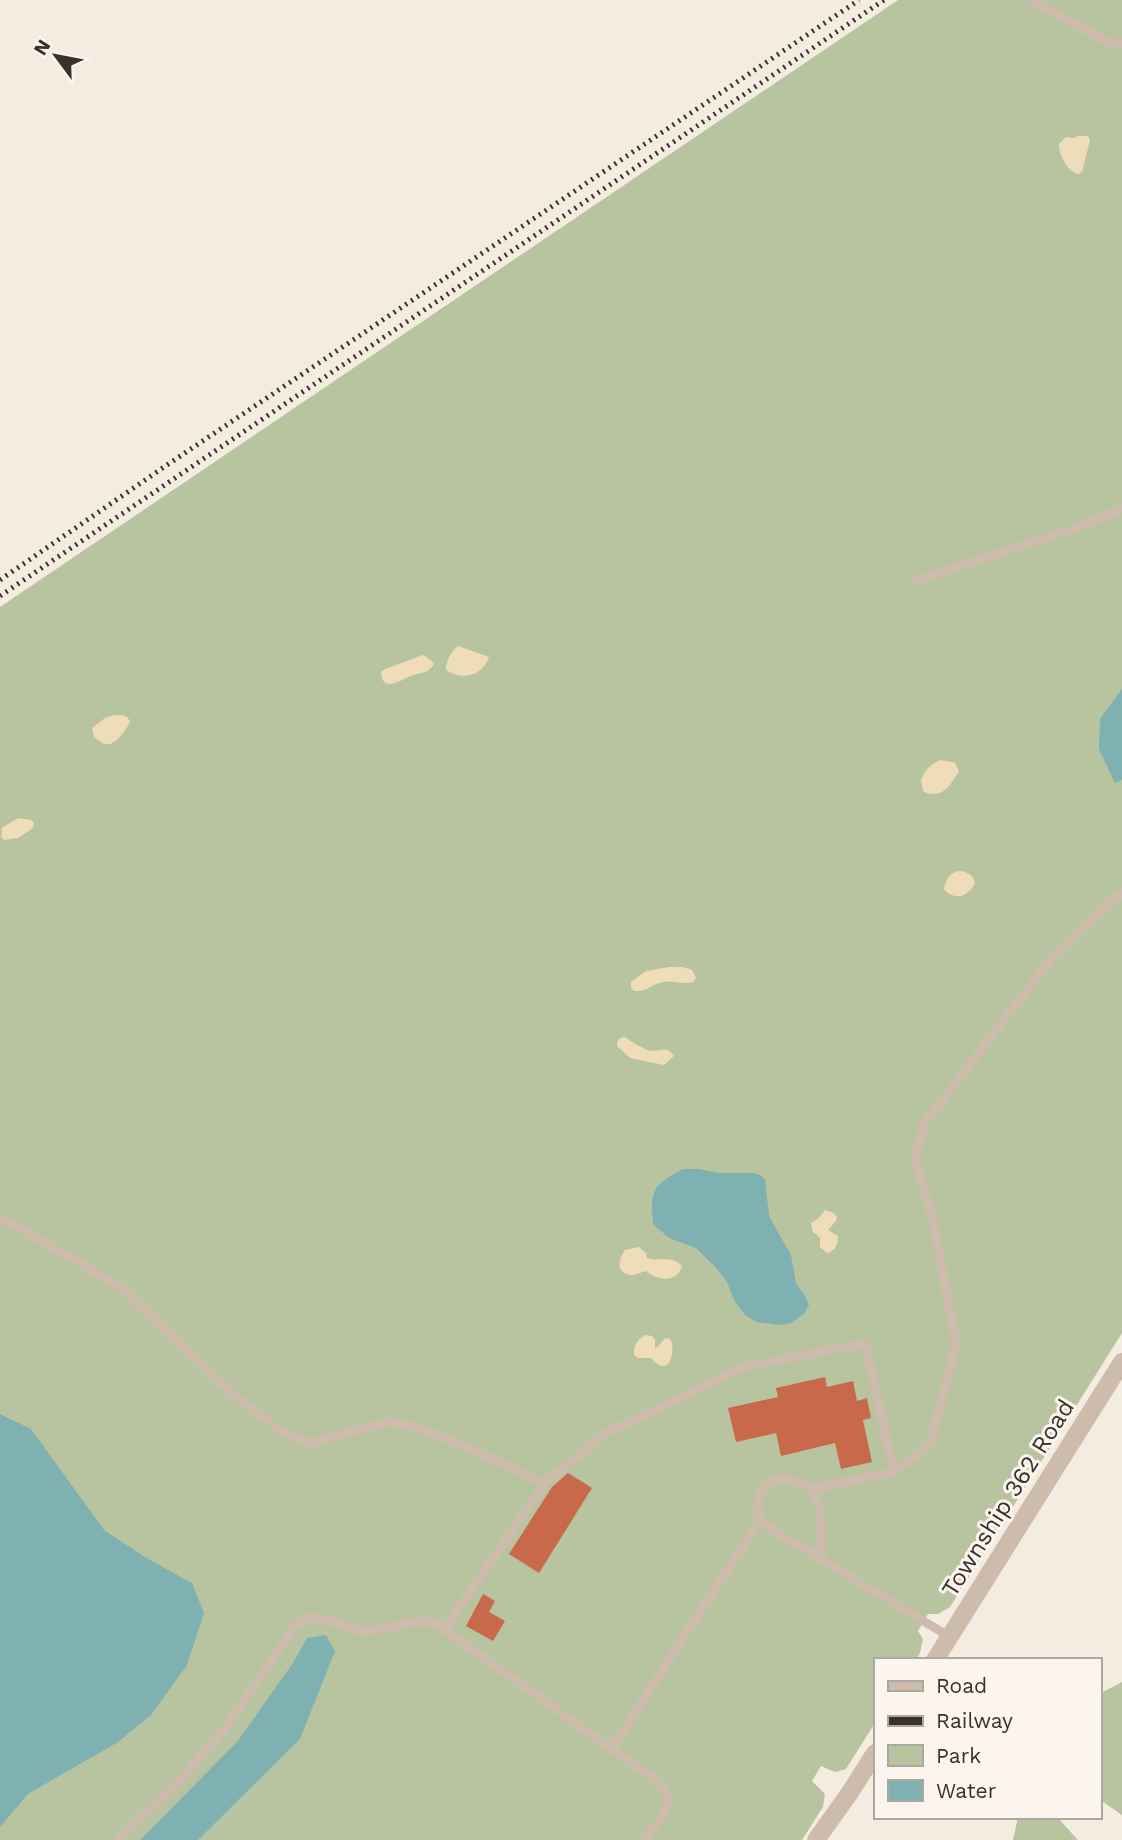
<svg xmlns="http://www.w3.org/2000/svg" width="1122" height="1840" font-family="'Work Sans',sans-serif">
<rect width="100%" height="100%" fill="#f4ebe1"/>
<g fill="#b8c4a0">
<path d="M 898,0 L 1122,0 L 1122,1333 L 950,1607 L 938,1614 L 928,1614 L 918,1631 L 923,1639 L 920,1653 L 916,1660 L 875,1660 L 875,1723 L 846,1769 L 835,1772 L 821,1766 L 812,1781 L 825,1794 L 823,1807 L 802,1840 L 0,1840 L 0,607 Z"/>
<path d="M 1122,1682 L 1122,1815 L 1099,1799 L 1099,1694 Z"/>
<path d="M 1018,1817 L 1057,1817 L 1078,1840 L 1013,1840 Z"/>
</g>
<g fill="#efdcb8">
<path d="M 1078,136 L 1088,136 L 1090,140 L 1082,172 L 1078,174 C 1067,171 1059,155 1059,144 L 1066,137 L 1074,138 Z"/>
<path d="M 458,646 L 489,657 C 483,676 462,681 446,670 C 446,660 451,652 458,646 Z"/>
<path d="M 423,655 L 431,660 L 434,664 C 427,675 419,672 408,677 C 398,682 382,692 381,672 L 385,669 Z"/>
<path d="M 114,715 C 121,715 126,714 130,721 C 127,729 115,747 105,744 C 103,744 95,738 94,737 L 92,728 L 105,718 Z"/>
<path d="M 941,760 L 955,763 L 959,771 C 950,785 942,801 923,791 L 921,781 C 924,771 931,763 941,760 Z"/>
<path d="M 18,818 L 31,820 L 34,823 L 33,828 L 18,838 L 4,840 L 1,837 L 2,828 Z"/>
<path d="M 958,871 C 966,871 973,874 975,883 C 969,896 955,902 944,889 C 946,880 948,874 958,871 Z"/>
<path d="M 669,967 L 683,967 L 692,970 L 696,978 L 693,982 C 683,985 673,980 663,982 C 651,984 648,992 634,991 L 631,987 L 631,982 L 646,971 Z"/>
<path d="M 625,1037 C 631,1042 639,1046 647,1050 C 658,1054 666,1043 674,1056 L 664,1065 L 630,1058 L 617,1046 L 617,1042 L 620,1038 Z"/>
<path d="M 825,1210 L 834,1213 L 837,1217 L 836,1221 L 828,1230 L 838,1236 C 838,1245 836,1250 827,1253 L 820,1247 L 820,1238 L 813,1232 L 811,1223 L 819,1218 Z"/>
<path d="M 639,1247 L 646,1253 L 647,1258 C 659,1262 672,1255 682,1266 C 677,1283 658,1281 646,1271 C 641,1272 635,1276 629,1275 C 615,1271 619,1258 625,1250 Z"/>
<path d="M 645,1335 L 652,1336 L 655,1339 L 655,1348 L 659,1346 L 664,1339 L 669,1338 L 672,1342 C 674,1358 668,1377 651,1358 L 638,1358 L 634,1355 C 633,1346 637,1340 645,1335 Z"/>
</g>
<g fill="#7fb0b2">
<path d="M 1122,689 L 1122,780 L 1115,783 L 1099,749 L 1100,719 Z"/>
<path d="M 683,1169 L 698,1169 L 719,1173 L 752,1173 L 758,1174 L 765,1179 L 769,1216 L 791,1255 L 796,1283 L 805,1296 L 809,1305 L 804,1314 L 791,1323 L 780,1325 L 757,1322 L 746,1316 L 735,1302 L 727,1282 L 717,1269 L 696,1248 L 669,1238 L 653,1224 C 650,1191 653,1184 683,1169 Z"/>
<path d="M 0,1414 L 31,1429 L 104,1530 L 148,1559 L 192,1583 L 204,1613 L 187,1665 L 151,1715 L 118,1742 L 28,1794 L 0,1827 Z"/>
<path d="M 326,1635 L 335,1651 L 300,1739 L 198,1840 L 140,1840 L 237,1742 L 293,1663 L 307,1638 Z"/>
</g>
<g fill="#c8694b">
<path d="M 825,1377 L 827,1387 L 853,1381 L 857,1401 L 867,1398 L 871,1418 L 863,1420 L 872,1462 L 841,1469 L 835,1443 L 781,1456 L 776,1433 L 736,1442 L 728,1408 L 778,1397 L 776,1388 Z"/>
<path d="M 568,1473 L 592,1488 L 539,1573 L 509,1554 L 552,1487 Z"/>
<path d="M 483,1594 L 495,1601 L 489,1612 L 505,1621 L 493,1641 L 466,1626 Z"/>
</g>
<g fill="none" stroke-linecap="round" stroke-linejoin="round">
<g stroke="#cdbbac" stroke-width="9">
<path d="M 1031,0 L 1107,42 L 1122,43"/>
<path d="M 917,580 L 1076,528 L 1122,508"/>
<path d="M 0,1217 L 119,1286 L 233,1394 L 284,1433 L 311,1443 L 387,1422 L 418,1427 L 496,1460 L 544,1484"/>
<path d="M 894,1472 L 930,1445 L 956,1344 L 934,1225 L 915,1158 L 924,1124 L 1053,956 L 1114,899 L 1122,894"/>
<path d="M 821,1559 L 821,1513 L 812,1489 C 796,1480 773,1471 761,1491 C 758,1497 758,1507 757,1514 L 766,1526 L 950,1637"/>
<path d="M 444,1629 L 544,1484 L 604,1434 L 744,1367 L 865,1343 L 894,1472 L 812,1489"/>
<path d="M 611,1749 L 761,1519"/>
<path d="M 117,1840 L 179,1782 L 225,1728 L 295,1626 C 299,1623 304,1619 309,1618 C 327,1615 345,1630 363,1631 C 388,1632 408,1617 435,1623 L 661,1784 L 669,1800 L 661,1818 L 644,1840"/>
</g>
<g stroke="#cdbbac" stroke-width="18">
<path d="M 935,1660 L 1122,1362"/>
<path d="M 816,1840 L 849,1794 L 875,1753"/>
</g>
<g stroke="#3b302b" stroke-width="5" stroke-dasharray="2 5" stroke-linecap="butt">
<path d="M 0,580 L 164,467 L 859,0"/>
<path d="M 0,596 L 884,0"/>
</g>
</g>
<g text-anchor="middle" stroke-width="6" stroke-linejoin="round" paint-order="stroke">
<g font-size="24" fill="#3b302b" stroke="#fbf5ee">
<text transform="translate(1008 1498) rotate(-58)" y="8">Township 362 Road</text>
</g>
</g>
<rect x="874" y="1658" width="228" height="161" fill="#fbf5ee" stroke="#aea6a0" stroke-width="2"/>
<rect x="888" y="1681" width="35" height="10" fill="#cdbbac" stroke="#aea6a0" stroke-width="2"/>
<text x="936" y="1693" font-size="21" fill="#3b302b">Road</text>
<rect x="888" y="1716" width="35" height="10" fill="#3b302b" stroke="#aea6a0" stroke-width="2"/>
<text x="936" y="1728" font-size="21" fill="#3b302b">Railway</text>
<rect x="888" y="1745" width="35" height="21" fill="#b8c4a0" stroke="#aea6a0" stroke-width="2"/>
<text x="936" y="1763" font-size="21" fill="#3b302b">Park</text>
<rect x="888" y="1780" width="35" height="21" fill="#7fb0b2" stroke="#aea6a0" stroke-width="2"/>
<text x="936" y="1798" font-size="21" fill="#3b302b">Water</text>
<g transform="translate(56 56) rotate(302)" stroke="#fbf5ee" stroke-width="5" paint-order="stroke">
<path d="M0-5L12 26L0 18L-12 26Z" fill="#3b302b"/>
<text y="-10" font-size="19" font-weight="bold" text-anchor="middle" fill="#3b302b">N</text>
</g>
</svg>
